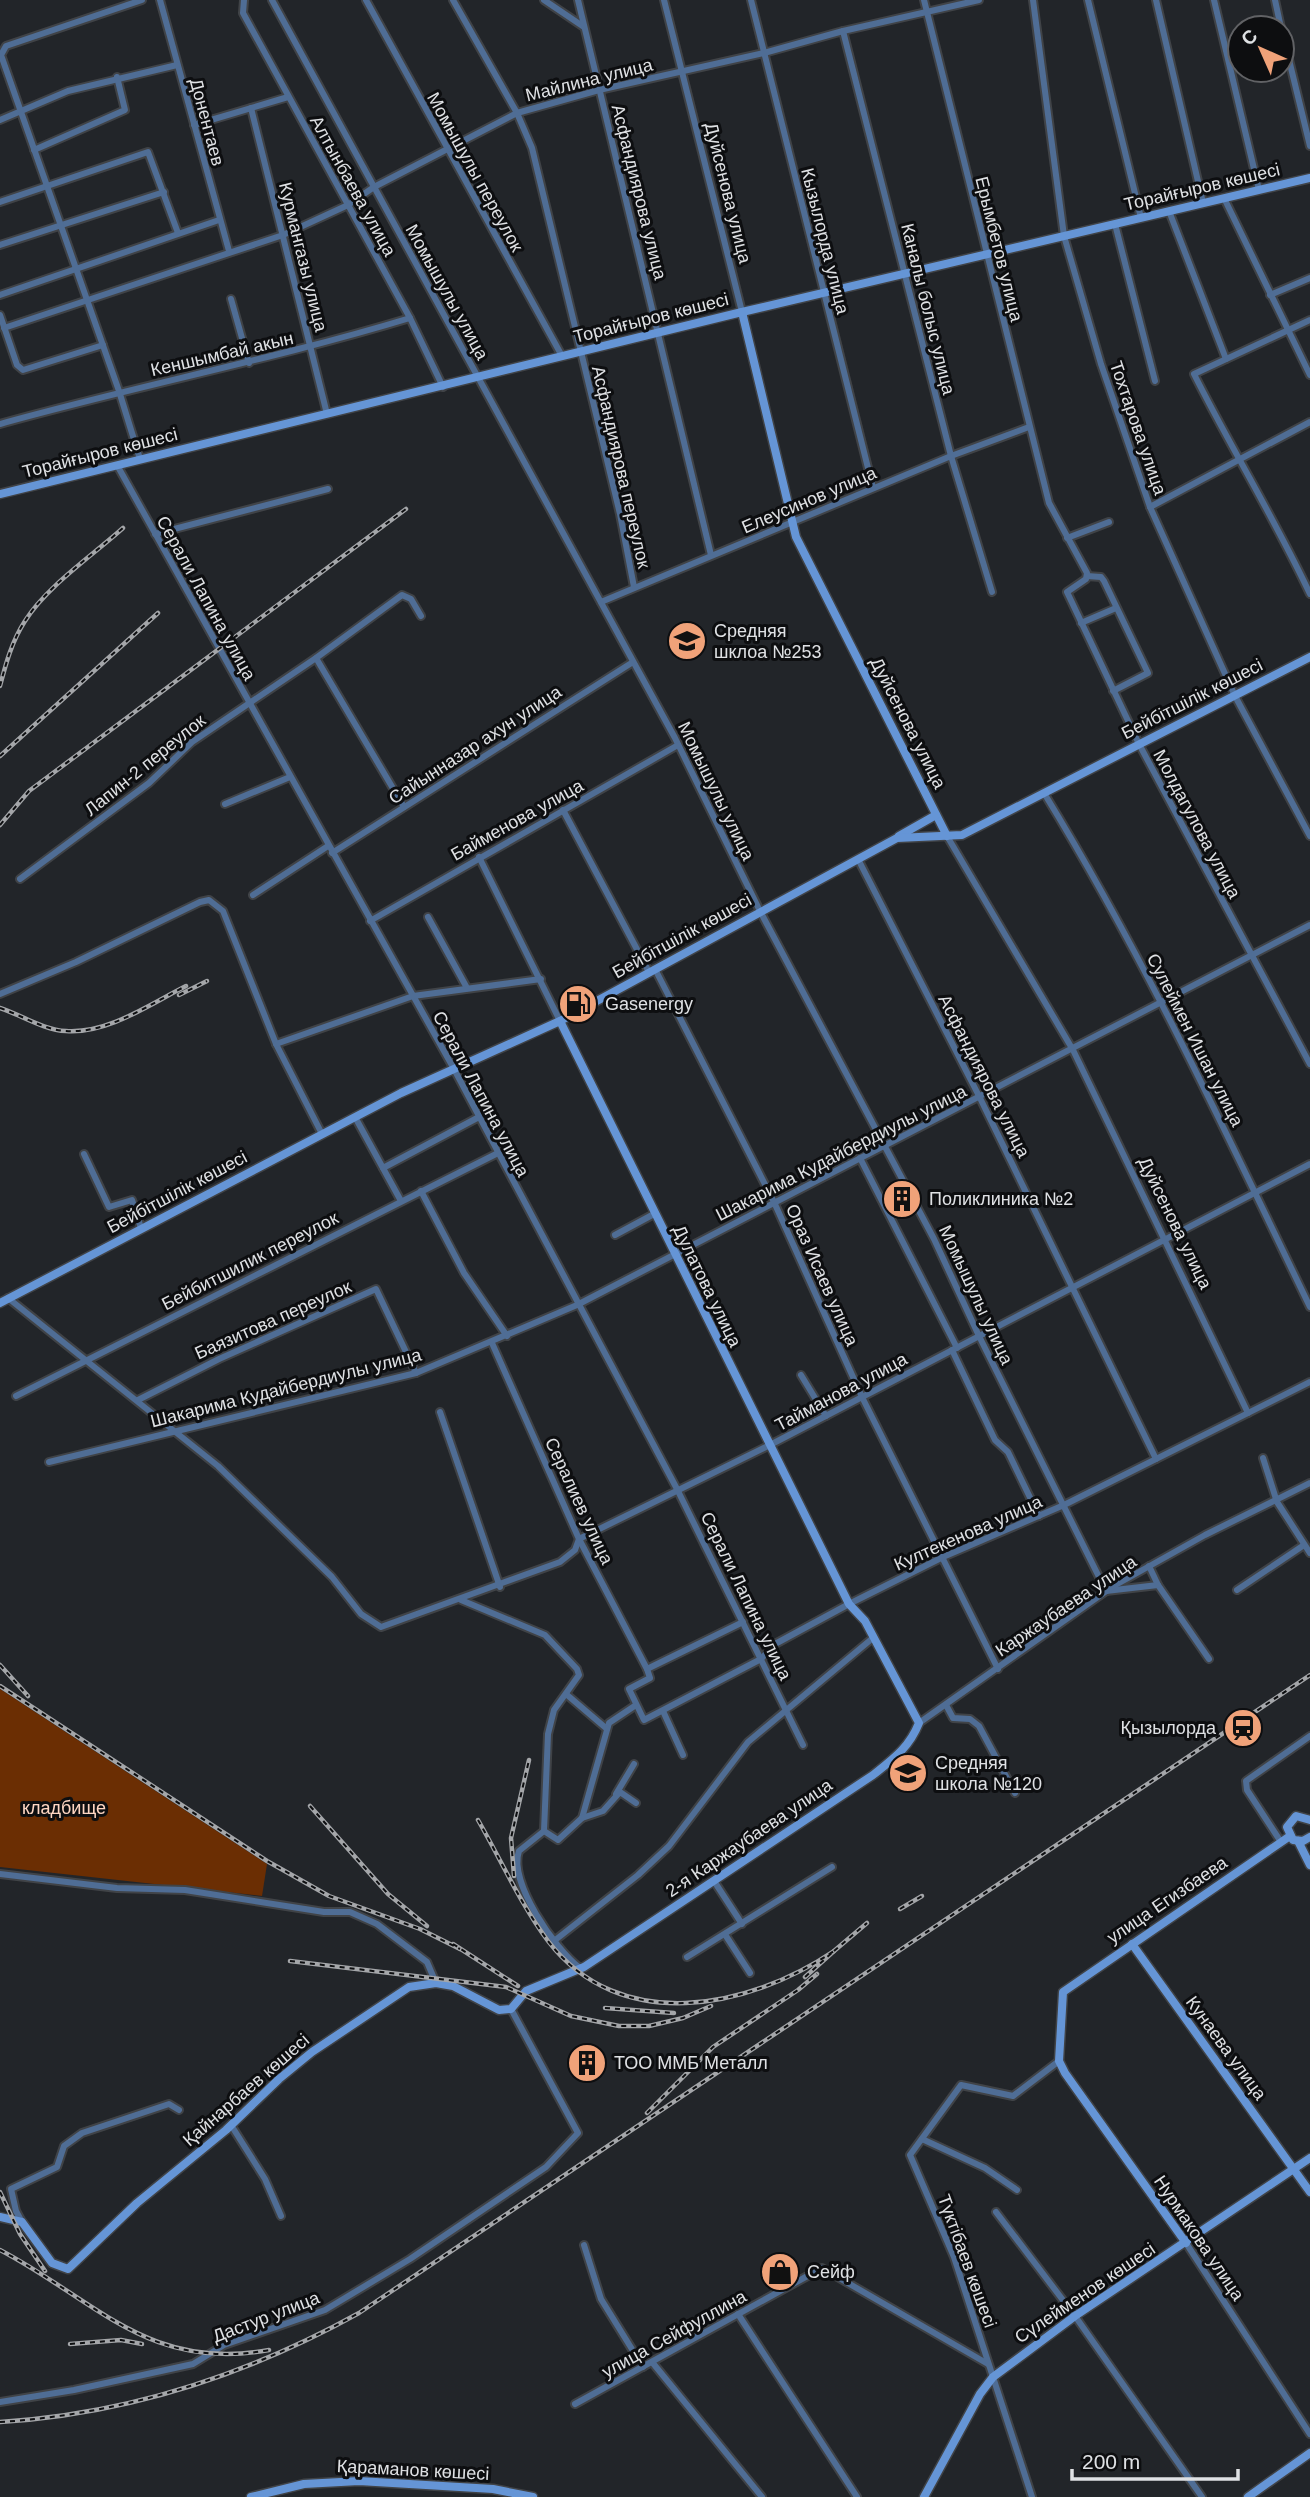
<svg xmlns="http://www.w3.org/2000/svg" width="1310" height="2497" font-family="Helvetica,sans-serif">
<rect width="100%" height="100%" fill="#222529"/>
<path fill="#6b2e03" d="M 0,1689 L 267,1864 L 262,1896 L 0,1867 Z"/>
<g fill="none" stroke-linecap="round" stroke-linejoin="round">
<defs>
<g id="street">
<path d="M 160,0 L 229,251"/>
<path d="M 244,0 L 243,13 L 410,318 L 443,387"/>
<path d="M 272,0 L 675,738 L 760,911 L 934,1239 L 979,1336 L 1106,1591 L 1158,1585 L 1209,1659"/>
<path d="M 366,0 L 562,356"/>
<path d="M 453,0 L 517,113 L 532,148 L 620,514 L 634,587"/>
<path d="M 544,0 L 584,27"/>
<path d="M 578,0 L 711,555"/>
<path d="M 664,0 L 742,312"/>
<path d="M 751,0 L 873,488"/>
<path d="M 924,0 L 1049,503 L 1087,573 L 1086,579 L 1067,592 L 1139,744 L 1310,1064"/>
<path d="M 1033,0 L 1064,236 L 1101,364 L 1150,507 L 1235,696 L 1310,836"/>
<path d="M 1088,0 L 1141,218"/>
<path d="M 1156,0 L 1203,203"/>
<path d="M 1214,0 L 1259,190"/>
<path d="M 1275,0 L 1281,28"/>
<path d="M 843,31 L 951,456 L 992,592"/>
<path d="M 1282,31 L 1310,146"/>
<path d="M 251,108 L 327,414"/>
<path d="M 0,120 L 68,91 L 177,65"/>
<path d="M 194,125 L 288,97"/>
<path d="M 34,150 L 125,110 L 117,77"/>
<path d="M 1224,198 L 1310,375"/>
<path d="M 0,202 L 148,152 L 178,233"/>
<path d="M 1169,211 L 1226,359"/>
<path d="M 1115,224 L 1155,381"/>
<path d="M 0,245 L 164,192"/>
<path d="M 0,295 L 219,220"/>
<path d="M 1270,295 L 1310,278"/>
<path d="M 231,299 L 249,363"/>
<path d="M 0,315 L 17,365 L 23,370 L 103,345"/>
<path d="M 1310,320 L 1194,374 C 1231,448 1275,519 1310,594"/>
<path d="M 4,328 L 283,235 L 348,205 L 374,187 L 517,113 L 599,90 L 764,53 L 843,31 L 979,0"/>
<path d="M 0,424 C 136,386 275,359 410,318"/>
<path d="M 140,459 L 119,391 L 1,55 L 6,46 L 142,0"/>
<path d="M 117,465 L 454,1069 L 677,1489 L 803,1745"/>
<path d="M 1150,507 L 1310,422"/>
<path d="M 155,534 L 328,489"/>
<path d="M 1067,538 L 1109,522"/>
<path d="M 1087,576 L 1101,577 L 1104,581 L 1148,673 L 1113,691"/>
<path d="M 601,602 L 951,456 L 1029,427"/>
<path d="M 1081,623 L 1116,608"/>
<path d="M 316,658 L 404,807"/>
<path d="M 1044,793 C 1145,958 1226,1133 1310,1307"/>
<path d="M 225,804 L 290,777"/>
<path d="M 563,810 L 649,972"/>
<path d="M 947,836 L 1073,1050 L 1248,1413"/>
<path d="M 332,853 L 633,662"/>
<path d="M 479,857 L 560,1021"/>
<path d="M 858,859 L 980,1098 L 1156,1459"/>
<path d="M 20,879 L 149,783 L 192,742 L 316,658 L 402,595 L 411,599 L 421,616"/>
<path d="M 253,895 L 328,846"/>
<path d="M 428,917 L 467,988"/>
<path d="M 370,921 L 678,745"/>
<path d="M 655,969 L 774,1202 L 862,1397 L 998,1669"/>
<path d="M 0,994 L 76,962 L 200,902 L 209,900 L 223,911 L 276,1044 L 322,1134"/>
<path d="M 276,1044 L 413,996 L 541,979"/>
<path d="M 355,1117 L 401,1201"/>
<path d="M 84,1154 L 109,1207 L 132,1200 L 141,1228"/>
<path d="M 860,1158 L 957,1348"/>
<path d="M 383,1168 L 479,1117"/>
<path d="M 421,1191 L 464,1273 L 507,1336"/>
<path d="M 615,1235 L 654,1214"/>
<path d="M 8,1298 L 218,1466 L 332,1577 L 361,1614 L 381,1627 L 560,1562 L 575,1550 L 579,1539 L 768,1446 L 1310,1164"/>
<path d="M 492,1343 L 579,1539 L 647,1669 L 650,1678 L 629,1689 L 644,1720 L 761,1659 L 775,1644 L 849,1604 L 943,1557 L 1064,1505 L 1310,1382"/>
<path d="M 952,1350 L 995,1440 L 1008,1452 L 1039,1516"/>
<path d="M 801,1375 L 826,1416"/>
<path d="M 16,1396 L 498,1153"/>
<path d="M 138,1400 L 219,1359 L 376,1289 L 416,1373"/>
<path d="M 440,1412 L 500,1587"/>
<path d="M 1263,1458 L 1277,1502 L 1310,1553"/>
<path d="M 49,1462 L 416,1373 L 577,1305 L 1310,925"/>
<path d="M 1149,1566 L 1158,1585"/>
<path d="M 1237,1590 L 1304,1545"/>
<path d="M 461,1600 L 545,1635 L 577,1669 L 579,1675 L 554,1710 L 548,1734 L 544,1831 L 558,1840 L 582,1818 L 609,1723 L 636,1705"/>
<path d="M 647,1669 L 743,1622"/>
<path d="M 566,1694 L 607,1729"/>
<path d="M 946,1705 L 953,1718 L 970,1719 L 979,1726 L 1015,1793"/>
<path d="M 663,1711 L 683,1755"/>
<path d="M 919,1723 L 1112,1587 L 1205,1535 L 1310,1483"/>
<path d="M 616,1794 L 634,1764"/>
<path d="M 582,1818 L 603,1811 L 620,1792 L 636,1803"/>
<path d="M 544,1831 L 519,1851 C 508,1882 555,1949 580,1968"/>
<path d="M 1281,1842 L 1247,1790 L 1246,1781 L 1310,1736"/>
<path d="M 0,1874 L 117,1888 L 185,1890 L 324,1912 L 350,1912 L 377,1924 L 427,1962 L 436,1983"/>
<path d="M 714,1881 L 742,1924"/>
<path d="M 726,1936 L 750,1973"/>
<path d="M 554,1941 L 638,1875 L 669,1846 L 748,1742 L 874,1637"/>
<path d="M 687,1957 L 832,1867"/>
<path d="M 231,2125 L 265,2179 L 281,2216"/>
<path d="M 922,2139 L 985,2168 L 1017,2190"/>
<path d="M 996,2212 L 1075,2316 L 1202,2497"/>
<path d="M 22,2222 L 16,2211 L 11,2189 L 57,2167 L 64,2146 L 82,2133 L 169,2104 L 179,2110"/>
<path d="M 1186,2243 L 1310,2434"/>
<path d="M 584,2245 L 601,2299 L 643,2367"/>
<path d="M 738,2314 L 857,2497"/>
<path d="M 652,2362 L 762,2497"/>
<path d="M 0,2402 L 74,2390 L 193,2364 L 224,2345 L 325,2310 L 410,2259 L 546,2167 L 578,2133 L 511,2009"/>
<path d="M 575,2404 L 822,2268 L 988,2364"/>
<path d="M 1032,2497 L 954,2257 L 910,2155 L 961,2085 L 1013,2096 L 1059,2061"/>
</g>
<g id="secondary">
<path d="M 742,312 L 796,537 L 947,836"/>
<path d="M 0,494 L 742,312 L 1310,178"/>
<path d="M 899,836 L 936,815"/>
<path d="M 0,1303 L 401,1093 L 560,1021 L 897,838 L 962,835 L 1310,657"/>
<path d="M 1310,1820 L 1296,1816 L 1287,1827 L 1293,1840 L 1303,1841 L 1310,1837"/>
<path d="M 1298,1841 L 1310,1865"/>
<path d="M 1132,1944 L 1310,2192"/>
<path d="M 0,2217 L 22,2222 L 52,2263 L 68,2269 L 137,2203 L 226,2130 L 279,2079 L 312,2052 L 409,1987 L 436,1983 L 453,1986 L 499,2010 L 511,2009 L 526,1991 L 584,1967 L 873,1775 C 893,1759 909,1748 919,1723 L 865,1621 L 849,1604 L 560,1021"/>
<path d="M 1186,2243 L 1065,2073 L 1059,2061 L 1063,1992 L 1290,1836"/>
<path d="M 251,2497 L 304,2484 L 359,2481 L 493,2489 L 533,2497"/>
<path d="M 924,2497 L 980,2394 L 993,2377 L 1075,2316 L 1310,2158"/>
<path d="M 1248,2497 L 1310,2453"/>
</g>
</defs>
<use href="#street" stroke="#404347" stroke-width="10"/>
<use href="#secondary" stroke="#404347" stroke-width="11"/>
<use href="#street" stroke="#4f6d95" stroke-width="6"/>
<use href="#secondary" stroke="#6595d6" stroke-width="8"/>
<defs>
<g id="rail">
<path d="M 0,686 C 6,663 12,641 25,621 C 46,587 93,555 123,528"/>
<path d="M 0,756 L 158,613"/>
<path d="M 0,825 L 29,791 L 406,509"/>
<path d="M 179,995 L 207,981"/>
<path d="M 0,1008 C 21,1015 44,1030 66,1031 C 108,1034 150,1004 186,986"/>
<path d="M 0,1665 L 28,1696"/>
<path d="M 0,1686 L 267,1861 L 329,1896 L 420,1929 L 460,1949"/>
<path d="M 310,1806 L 388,1894 L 427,1926"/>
<path d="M 478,1820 C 501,1860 521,1905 548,1941 C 620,2035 748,2009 834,1951 L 805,1977"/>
<path d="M 514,1876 L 511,1838 L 529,1760"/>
<path d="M 900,1909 L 922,1896"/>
<path d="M 453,1944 L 518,1986"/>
<path d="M 834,1951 L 867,1923"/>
<path d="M 290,1961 L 506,1987 L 571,2016 L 619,2026 L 649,2026 L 683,2018 L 711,2006"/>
<path d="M 605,2008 L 674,2013"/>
<path d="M 647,2113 L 713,2047 L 798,1990 L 817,1974"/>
<path d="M 0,2192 L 20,2234 L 45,2271"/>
<path d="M 0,2250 C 97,2301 149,2372 269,2350"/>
<path d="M 70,2344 L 121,2340 L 142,2344"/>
<path d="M 0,2422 C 127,2414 249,2374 359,2313 L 1310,1675"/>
</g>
</defs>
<use href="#rail" stroke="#a4a6a9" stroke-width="4.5"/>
<use href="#rail" stroke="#0d0e10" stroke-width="2" stroke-dasharray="5" stroke-linecap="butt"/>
</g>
<defs>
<symbol id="school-disc" viewBox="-11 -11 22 22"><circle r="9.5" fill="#f0a279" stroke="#0d0e10"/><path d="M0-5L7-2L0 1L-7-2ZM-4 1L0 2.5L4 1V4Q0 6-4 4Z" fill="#111"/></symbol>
<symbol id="fuel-disc" viewBox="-11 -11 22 22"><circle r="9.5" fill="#f0a279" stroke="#0d0e10"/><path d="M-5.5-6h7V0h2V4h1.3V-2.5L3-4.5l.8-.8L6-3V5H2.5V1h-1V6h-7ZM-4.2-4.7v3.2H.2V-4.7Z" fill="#111"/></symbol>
<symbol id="building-disc" viewBox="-11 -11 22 22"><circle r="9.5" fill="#f0a279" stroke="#0d0e10"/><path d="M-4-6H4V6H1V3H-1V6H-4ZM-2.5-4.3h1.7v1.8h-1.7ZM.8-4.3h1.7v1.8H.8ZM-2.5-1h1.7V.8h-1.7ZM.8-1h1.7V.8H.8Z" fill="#111"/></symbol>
<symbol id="station-disc" viewBox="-11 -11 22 22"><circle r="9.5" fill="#f0a279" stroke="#0d0e10"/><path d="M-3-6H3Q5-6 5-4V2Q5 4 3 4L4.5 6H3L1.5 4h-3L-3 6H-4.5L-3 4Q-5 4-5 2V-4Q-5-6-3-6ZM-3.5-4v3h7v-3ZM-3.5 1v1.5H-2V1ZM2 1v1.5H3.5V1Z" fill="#111"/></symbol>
<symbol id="shop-disc" viewBox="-11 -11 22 22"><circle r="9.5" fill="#f0a279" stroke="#0d0e10"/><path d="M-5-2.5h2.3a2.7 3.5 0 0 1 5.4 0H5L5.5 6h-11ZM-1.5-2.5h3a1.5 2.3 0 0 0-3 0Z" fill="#111"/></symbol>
</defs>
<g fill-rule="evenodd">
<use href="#school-disc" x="665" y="619" width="44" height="44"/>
<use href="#fuel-disc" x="556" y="982" width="44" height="44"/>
<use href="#building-disc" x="880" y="1177" width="44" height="44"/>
<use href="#station-disc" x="1221" y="1706" width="44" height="44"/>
<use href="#school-disc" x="886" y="1751" width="44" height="44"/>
<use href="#building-disc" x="565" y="2041" width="44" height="44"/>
<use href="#shop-disc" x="758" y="2250" width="44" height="44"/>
</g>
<g text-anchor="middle" stroke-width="6" stroke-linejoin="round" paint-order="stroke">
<g font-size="18" fill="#dfe1e4" stroke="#0d0e10">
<text transform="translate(589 80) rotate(-14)" y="6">Майлина улица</text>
<text transform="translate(207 122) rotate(75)" y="6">Донентаев</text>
<text transform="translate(475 172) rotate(61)" y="6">Момышулы переулок</text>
<text transform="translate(353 186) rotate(61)" y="6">Алтынбаева улица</text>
<text transform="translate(1202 187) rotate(-13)" y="6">Торайғыров көшесі</text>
<text transform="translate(639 192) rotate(76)" y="6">Асфандиярова улица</text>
<text transform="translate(728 193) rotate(76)" y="6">Дуйсенова улица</text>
<text transform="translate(825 241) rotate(76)" y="6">Кызылорда улица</text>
<text transform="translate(999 249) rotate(76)" y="6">Ерымбетов улица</text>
<text transform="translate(303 257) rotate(76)" y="6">Курмангазы улица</text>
<text transform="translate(447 292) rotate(61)" y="6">Момышулы улица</text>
<text transform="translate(928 309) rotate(76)" y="6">Каналы болыс улица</text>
<text transform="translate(651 318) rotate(-14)" y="6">Торайғыров көшесі</text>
<text transform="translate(222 354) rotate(-13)" y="6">Кеншымбай акын</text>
<text transform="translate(1138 428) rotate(71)" y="6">Тохтарова улица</text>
<text transform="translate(100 453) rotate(-14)" y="6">Торайғыров көшесі</text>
<text transform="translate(621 467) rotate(77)" y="6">Асфандиярова переулок</text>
<text transform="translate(809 500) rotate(-23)" y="6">Елеусинов улица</text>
<text transform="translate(206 598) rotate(61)" y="6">Серали Лапина улица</text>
<text transform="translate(1192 699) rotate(-27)" y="6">Бейбітшілік көшесі</text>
<text transform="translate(908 723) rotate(63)" y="6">Дуйсенова улица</text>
<text transform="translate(475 745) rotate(-33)" y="6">Сайынназар ахун улица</text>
<text transform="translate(145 765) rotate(-39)" y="6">Лапин-2 переулок</text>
<text transform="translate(716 791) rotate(64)" y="6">Момышулы улица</text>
<text transform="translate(517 820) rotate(-29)" y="6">Байменова улица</text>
<text transform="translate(1197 824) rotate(62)" y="6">Молдагулова улица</text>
<text transform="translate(682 936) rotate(-29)" y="6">Бейбітшілік көшесі</text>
<text transform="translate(1195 1040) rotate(63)" y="6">Сулеймен Ишан улица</text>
<text transform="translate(984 1076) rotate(63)" y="6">Асфандиярова улица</text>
<text transform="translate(481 1094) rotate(62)" y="6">Серали Лапина улица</text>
<text transform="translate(841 1153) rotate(-27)" y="6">Шакарима Кудайбердиулы улица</text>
<text transform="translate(177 1192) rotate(-28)" y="6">Бейбітшілік көшесі</text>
<text transform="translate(1175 1223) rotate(64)" y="6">Дуйсенова улица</text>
<text transform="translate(250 1261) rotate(-27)" y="6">Бейбитшилик переулок</text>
<text transform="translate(822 1275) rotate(66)" y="6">Ораз Исаев улица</text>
<text transform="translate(707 1286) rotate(64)" y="6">Дулатова улица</text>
<text transform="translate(976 1295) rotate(65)" y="6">Момышулы улица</text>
<text transform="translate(273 1320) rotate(-24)" y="6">Баязитова переулок</text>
<text transform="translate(286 1388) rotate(-14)" y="6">Шакарима Кудайбердиулы улица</text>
<text transform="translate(841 1392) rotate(-28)" y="6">Тайманова улица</text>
<text transform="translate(579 1501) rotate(65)" y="6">Сералиев улица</text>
<text transform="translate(968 1533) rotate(-24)" y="6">Култекенова улица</text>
<text transform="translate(746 1596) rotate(64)" y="6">Серали Лапина улица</text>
<text transform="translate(1066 1606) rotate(-34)" y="6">Каржаубаева улица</text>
<text transform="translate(749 1838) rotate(-34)" y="6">2-я Каржаубаева улица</text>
<text transform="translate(1167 1900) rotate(-34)" y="6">улица Егизбаева</text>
<text transform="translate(1226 2048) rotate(54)" y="6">Кунаева улица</text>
<text transform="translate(246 2090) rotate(-41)" y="6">Қайнарбаев көшесі</text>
<text transform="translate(1199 2238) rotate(56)" y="6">Нурмакова улица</text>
<text transform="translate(967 2261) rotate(70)" y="6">Түктібаев көшесі</text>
<text transform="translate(1085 2293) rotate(-34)" y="6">Сүлейменов көшесі</text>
<text transform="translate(266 2317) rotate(-21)" y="6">Дастур улица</text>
<text transform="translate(674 2334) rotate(-29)" y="6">улица Сейфуллина</text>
<text transform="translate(413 2470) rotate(3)" y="6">Қараманов көшесі</text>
</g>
<g font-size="18" fill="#dfe1e4" stroke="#0d0e10" text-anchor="start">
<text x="714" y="637">Средняя<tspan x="714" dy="21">шклоа №253</tspan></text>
<text x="605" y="1010">Gasenergy</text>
<text x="929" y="1205">Поликлиника №2</text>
<text x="1216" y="1734" text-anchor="end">Қызылорда</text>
<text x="935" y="1769">Средняя<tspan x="935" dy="21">школа №120</tspan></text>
<text x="614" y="2069">ТОО ММБ Металл</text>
<text x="807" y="2278">Сейф</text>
</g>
<g font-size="18" fill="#ffd7c3" stroke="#0d0e10">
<text x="64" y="1814">кладбище</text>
</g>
</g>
<g transform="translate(1261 49) rotate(315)"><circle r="33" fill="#0d0e10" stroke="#616265" stroke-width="2"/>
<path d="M0-5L12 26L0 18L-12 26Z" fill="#f0a279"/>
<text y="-10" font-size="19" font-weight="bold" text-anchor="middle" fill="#dfe1e4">С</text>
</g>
<path d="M1072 2469v10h166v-10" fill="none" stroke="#dfe1e4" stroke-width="3.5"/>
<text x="1082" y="2469" font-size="21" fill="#dfe1e4" stroke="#0d0e10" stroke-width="5" paint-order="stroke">200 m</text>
</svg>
